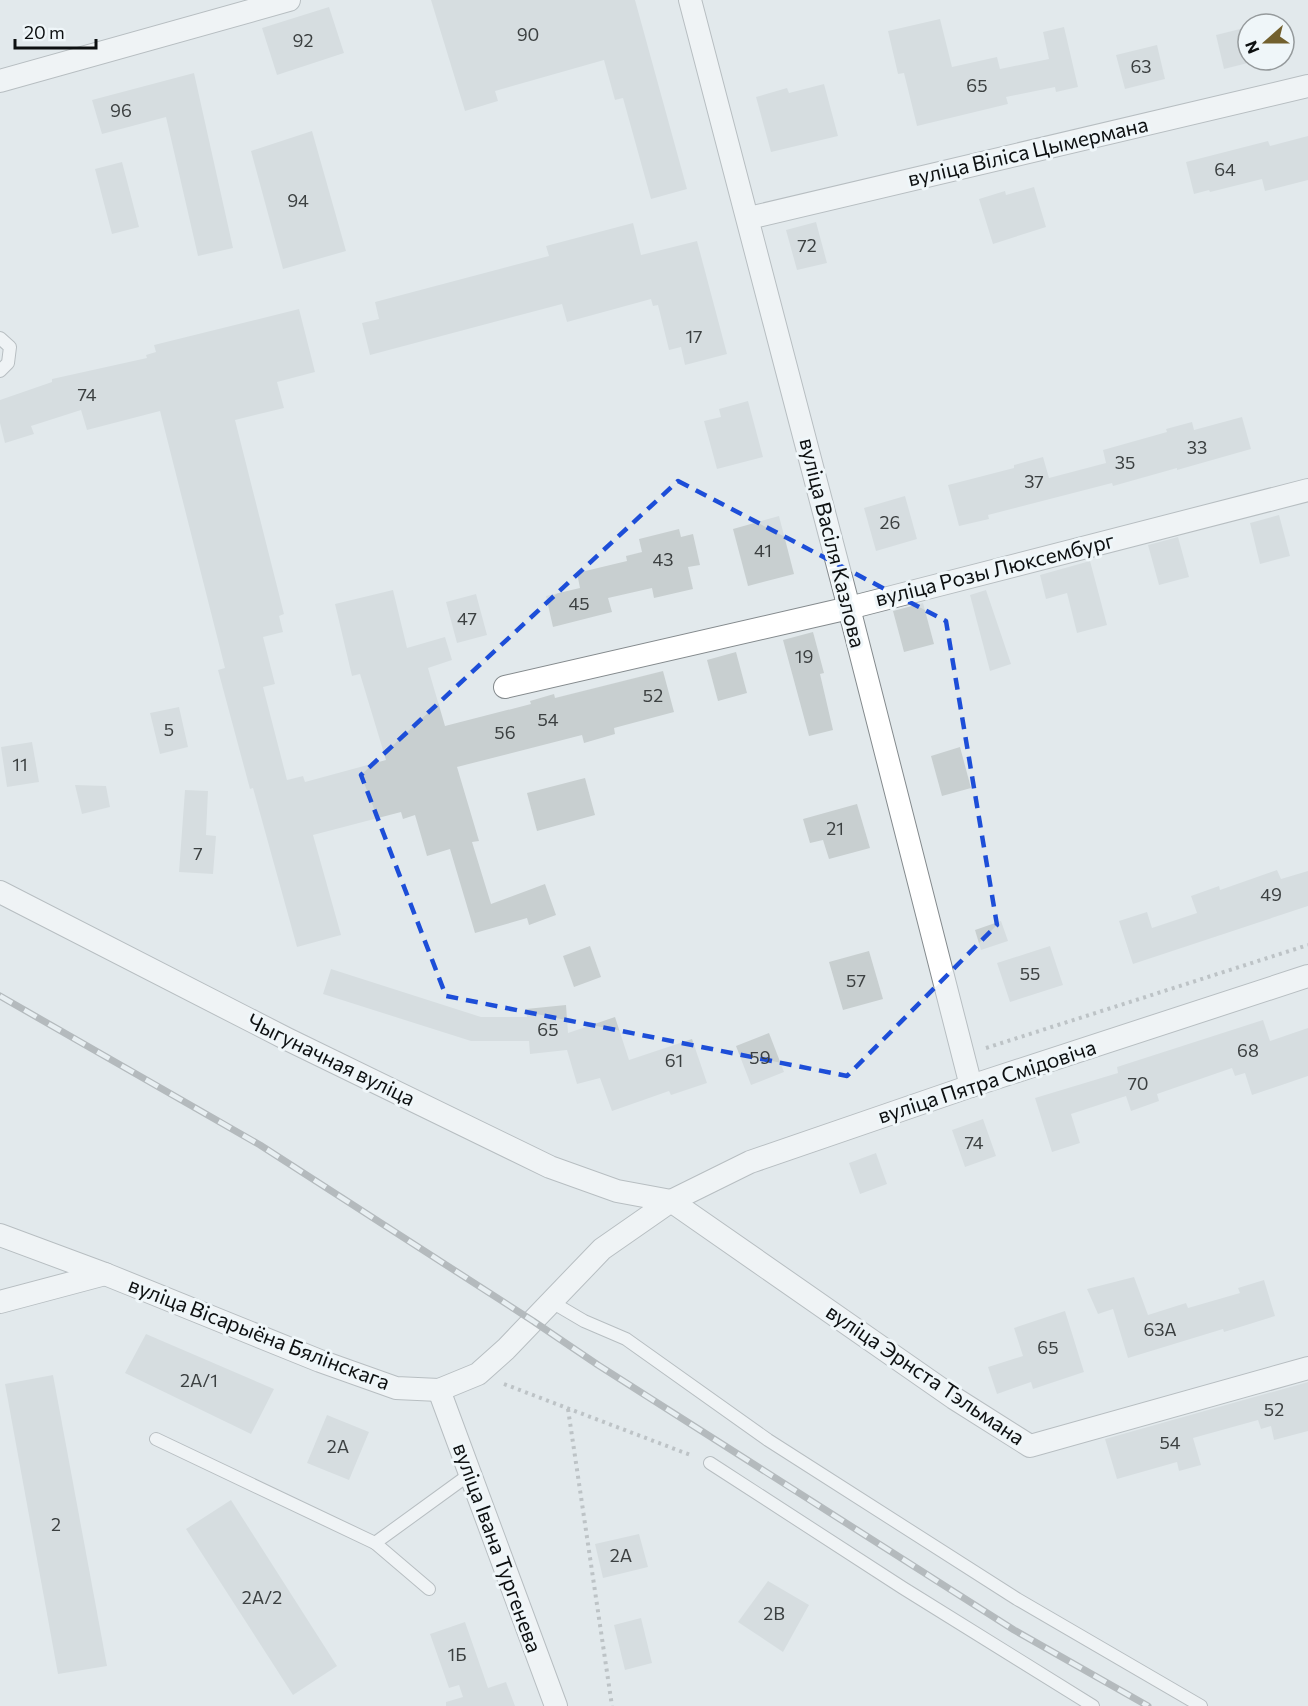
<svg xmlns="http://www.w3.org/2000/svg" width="1308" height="1706" font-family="Commissioner,sans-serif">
<rect width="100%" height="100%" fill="#e2e9ec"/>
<g fill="#c8cfd0">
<path d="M 431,0 L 635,0 L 687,189 L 651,199 L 623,98 L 615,100 L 604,60 L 495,91 L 498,101 L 465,111 Z"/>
<path d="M 329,7 L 344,53 L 277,75 L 262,28 Z"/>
<path d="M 940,19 L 952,67 L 997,57 L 1000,69 L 1049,59 L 1043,32 L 1064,27 L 1078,87 L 1056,92 L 1055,87 L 1006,97 L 1008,104 L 917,126 L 904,73 L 898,74 L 888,31 Z"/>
<path d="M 1248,27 L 1248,63 L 1224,69 L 1216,35 Z"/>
<path d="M 1157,45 L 1165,79 L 1125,89 L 1116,55 Z"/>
<path d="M 194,73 L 233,248 L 198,256 L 166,117 L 102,134 L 92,100 Z"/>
<path d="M 824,84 L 838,136 L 771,152 L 756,97 L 787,88 L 789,93 Z"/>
<path d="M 312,131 L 346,251 L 283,269 L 251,151 Z"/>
<path d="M 1308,136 L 1308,180 L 1265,191 L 1262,179 L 1210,192 L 1209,190 L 1194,194 L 1186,162 L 1268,141 L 1270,146 Z"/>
<path d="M 122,162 L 139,227 L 112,234 L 95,169 Z"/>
<path d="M 1034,187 L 1046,227 L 993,244 L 979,199 L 1005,191 L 1006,195 Z"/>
<path d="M 816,222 L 827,263 L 797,270 L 786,230 Z"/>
<path d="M 633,223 L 641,255 L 697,241 L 727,354 L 685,365 L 681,347 L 669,350 L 658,305 L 653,306 L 651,299 L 567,322 L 562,304 L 370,355 L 362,323 L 379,319 L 375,302 L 549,256 L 546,246 Z"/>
<path d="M 299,309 L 315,372 L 277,382 L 284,408 L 235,420 L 284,614 L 279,616 L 283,632 L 263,637 L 275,684 L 263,687 L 287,780 L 303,776 L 305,782 L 386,760 L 360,674 L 352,676 L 335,604 L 393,590 L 407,648 L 445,637 L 452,660 L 428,668 L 445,726 L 531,704 L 530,701 L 554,694 L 555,698 L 663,671 L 674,712 L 614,728 L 615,734 L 584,743 L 582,735 L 457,767 L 479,841 L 472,842 L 491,904 L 545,884 L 556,915 L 529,925 L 527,918 L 475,933 L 450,849 L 427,856 L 415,815 L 403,819 L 401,812 L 313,835 L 341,935 L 297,947 L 253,788 L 250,789 L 218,670 L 225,668 L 160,411 L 87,430 L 81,410 L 31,426 L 34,434 L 5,443 L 0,423 L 0,400 L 52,382 L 52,379 L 147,358 L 146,355 L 156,352 L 154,345 Z"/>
<path d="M 748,401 L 763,457 L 717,469 L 704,421 L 721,417 L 719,409 Z"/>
<path d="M 1242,417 L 1251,449 L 1177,470 L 1177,468 L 1113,486 L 1112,483 L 988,515 L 989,519 L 959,526 L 948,485 L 1014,468 L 1014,465 L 1043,457 L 1049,478 L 1106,463 L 1103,450 L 1167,432 L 1166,429 L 1192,422 L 1194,430 Z"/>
<path d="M 905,496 L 917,539 L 876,551 L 864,508 Z"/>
<path d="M 1279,515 L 1290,556 L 1260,564 L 1250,523 Z"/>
<path d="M 779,516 L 794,574 L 748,586 L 733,529 Z"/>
<path d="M 679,529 L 681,537 L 693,534 L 700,565 L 688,567 L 693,589 L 654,598 L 652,588 L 608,598 L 612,612 L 553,627 L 546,596 L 580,588 L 577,573 L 627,561 L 626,556 L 642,552 L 639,539 Z"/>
<path d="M 1178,537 L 1189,577 L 1159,585 L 1148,545 Z"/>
<path d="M 1090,561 L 1107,625 L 1077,633 L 1067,593 L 1046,599 L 1040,575 Z"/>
<path d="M 986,590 L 1011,664 L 990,671 L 970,595 Z"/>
<path d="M 476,594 L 487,635 L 457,643 L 446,602 Z"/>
<path d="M 923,603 L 934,644 L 904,652 L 893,611 Z"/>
<path d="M 813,632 L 824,673 L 820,674 L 833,730 L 809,736 L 783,640 Z"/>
<path d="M 736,652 L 747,693 L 718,701 L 707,660 Z"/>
<path d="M 179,707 L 188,747 L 160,754 L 150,713 Z"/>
<path d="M 32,742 L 39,782 L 7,787 L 1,747 Z"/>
<path d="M 960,747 L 971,788 L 942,796 L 931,756 Z"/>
<path d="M 585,778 L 595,815 L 537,831 L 527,793 Z"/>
<path d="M 75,785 L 106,786 L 110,807 L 82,814 Z"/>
<path d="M 185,790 L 208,791 L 206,835 L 216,836 L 213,874 L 179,872 Z"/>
<path d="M 857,804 L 870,848 L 829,859 L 823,840 L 810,843 L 803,819 Z"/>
<path d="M 1277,870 L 1281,879 L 1308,871 L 1308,906 L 1133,964 L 1119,921 L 1147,912 L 1152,928 L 1197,913 L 1191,896 L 1219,886 L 1220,890 Z"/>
<path d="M 1001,921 L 1008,941 L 981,950 L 975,930 Z"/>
<path d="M 590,946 L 601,977 L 574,987 L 563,956 Z"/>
<path d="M 1050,946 L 1063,985 L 1010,1002 L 997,963 Z"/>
<path d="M 869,951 L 883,999 L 843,1010 L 829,962 Z"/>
<path d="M 331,969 L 481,1017 L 527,1017 L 526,1009 L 566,1005 L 568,1033 L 615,1017 L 629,1060 L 692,1039 L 707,1083 L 671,1095 L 669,1091 L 612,1111 L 600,1078 L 577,1084 L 567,1050 L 530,1054 L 529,1041 L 471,1041 L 323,994 Z"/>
<path d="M 1263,1020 L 1270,1041 L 1308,1028 L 1308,1076 L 1252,1095 L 1245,1073 L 1235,1076 L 1232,1068 L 1157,1094 L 1159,1101 L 1131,1111 L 1126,1096 L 1071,1114 L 1080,1143 L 1052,1152 L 1035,1098 L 1118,1073 L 1117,1067 Z"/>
<path d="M 769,1033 L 784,1072 L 751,1085 L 736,1046 Z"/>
<path d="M 983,1119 L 996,1156 L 965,1167 L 952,1130 Z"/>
<path d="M 876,1153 L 887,1184 L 860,1194 L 849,1163 Z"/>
<path d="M 1134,1277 L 1148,1315 L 1186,1303 L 1188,1308 L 1240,1293 L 1238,1288 L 1264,1280 L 1275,1316 L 1224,1332 L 1223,1329 L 1128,1358 L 1113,1309 L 1098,1314 L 1087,1289 Z"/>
<path d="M 1065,1311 L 1084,1372 L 1033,1389 L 1031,1382 L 997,1394 L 988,1367 L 1023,1356 L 1014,1328 Z"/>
<path d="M 146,1334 L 274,1389 L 251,1434 L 125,1373 Z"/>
<path d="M 53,1375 L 107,1666 L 58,1674 L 5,1384 Z"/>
<path d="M 1308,1382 L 1308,1431 L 1274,1440 L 1271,1426 L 1261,1429 L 1258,1420 L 1193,1438 L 1201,1465 L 1179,1471 L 1177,1462 L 1117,1479 L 1105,1439 Z"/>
<path d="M 327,1415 L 369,1432 L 349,1480 L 307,1463 Z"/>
<path d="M 231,1500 L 337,1666 L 293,1695 L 186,1529 Z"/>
<path d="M 639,1534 L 648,1567 L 603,1578 L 595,1544 Z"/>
<path d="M 768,1581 L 809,1605 L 783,1652 L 738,1622 Z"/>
<path d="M 641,1618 L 652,1663 L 625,1670 L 614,1625 Z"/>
<path d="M 465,1622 L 488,1688 L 506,1682 L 515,1706 L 446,1706 L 446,1702 L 463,1697 L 459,1685 L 449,1688 L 430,1634 Z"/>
</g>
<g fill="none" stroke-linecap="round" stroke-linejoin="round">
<defs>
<g id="lane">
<path d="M 0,338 L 10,347 L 8,363 L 0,371"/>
<path d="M 550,1301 L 584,1321 L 626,1339 L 768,1440 L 1017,1599 L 1201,1706"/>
<path d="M 156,1439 L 375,1543 L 470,1474"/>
<path d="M 710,1463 L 903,1588 L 1093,1706"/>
<path d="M 375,1543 L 429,1589"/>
</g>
<g id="street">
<path d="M 690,0 L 849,608 L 971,1086"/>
<path d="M 0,81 L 289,0"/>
<path d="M 749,218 L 1308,86"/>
<path d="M 505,687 L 849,608 L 1308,490"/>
<path d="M 0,892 L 287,1039 L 550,1167 L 617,1191 L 671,1201 L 954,1398 L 1030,1446 L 1308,1368"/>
<path d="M 0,1235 L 105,1274 L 320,1361 L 396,1388 L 439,1390 L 478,1374 L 506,1349 L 602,1249 L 671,1201 L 750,1162 L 971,1086 L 1308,976"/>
<path d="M 0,1302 L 105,1274"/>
<path d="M 439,1390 L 556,1706"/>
</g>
</defs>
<use href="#lane" stroke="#848a8d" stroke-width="14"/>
<use href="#street" stroke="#848a8d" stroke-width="24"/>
<g stroke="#909597" stroke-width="4" stroke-dasharray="3 4.5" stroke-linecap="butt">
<path d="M 986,1048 L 1308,945"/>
<path d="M 504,1384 L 693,1456"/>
<path d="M 568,1409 L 612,1706"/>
</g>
<use href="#lane" stroke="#fff" stroke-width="12"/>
<use href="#street" stroke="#fff" stroke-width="22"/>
<defs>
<path id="rail" d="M 0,996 L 260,1145 L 533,1321 L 598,1365 L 1014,1630 L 1148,1706"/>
</defs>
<use href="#rail" stroke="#7d8284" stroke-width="7"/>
<use href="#rail" stroke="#eff6f9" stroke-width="4.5" stroke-dasharray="14" stroke-linecap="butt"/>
</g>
<path d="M0 0H1308V1706H0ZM 678,481 L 946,621 L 997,925 L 847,1076 L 446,996 L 361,775 Z" fill="#e2e9ec" fill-opacity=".55" fill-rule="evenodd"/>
<path fill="none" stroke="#1d4ed8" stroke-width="4.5" stroke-dasharray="12 8" stroke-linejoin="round" d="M 678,481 L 946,621 L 997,925 L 847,1076 L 446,996 L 361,775 Z"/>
<g text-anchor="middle" stroke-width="6" stroke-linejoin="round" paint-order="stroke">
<g font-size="18" fill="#3c4041">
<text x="528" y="41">90</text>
<text x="303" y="47">92</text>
<text x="1141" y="73">63</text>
<text x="977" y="92">65</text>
<text x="121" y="117">96</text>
<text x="1225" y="176">64</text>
<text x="298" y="207">94</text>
<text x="807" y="252">72</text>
<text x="694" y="343">17</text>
<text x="87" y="401">74</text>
<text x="1197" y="454">33</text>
<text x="1125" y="469">35</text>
<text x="1034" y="488">37</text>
<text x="890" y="529">26</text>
<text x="763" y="557">41</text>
<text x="663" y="566">43</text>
<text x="579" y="610">45</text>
<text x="467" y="625">47</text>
<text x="804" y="663">19</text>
<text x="653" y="702">52</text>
<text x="548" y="726">54</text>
<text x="169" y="736">5</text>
<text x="505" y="739">56</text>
<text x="20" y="771">11</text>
<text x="835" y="835">21</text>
<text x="198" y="860">7</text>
<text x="1271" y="901">49</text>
<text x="1030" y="980">55</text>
<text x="856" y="987">57</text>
<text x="548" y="1036">65</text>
<text x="1248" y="1057">68</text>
<text x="760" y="1064">59</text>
<text x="674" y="1067">61</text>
<text x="1138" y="1090">70</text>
<text x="974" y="1149">74</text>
<text x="1160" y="1336">63А</text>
<text x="1048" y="1354">65</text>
<text x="199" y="1387">2А/1</text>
<text x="1274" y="1416">52</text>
<text x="1170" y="1449">54</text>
<text x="338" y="1453">2А</text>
<text x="56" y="1531">2</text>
<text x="621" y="1562">2А</text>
<text x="262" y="1604">2А/2</text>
<text x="774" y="1620">2В</text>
<text x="457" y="1661">1Б</text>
</g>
<g font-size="21" fill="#0d1011" stroke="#eff6f9">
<text transform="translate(1028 152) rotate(-13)" y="7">вуліца Віліса Цымермана</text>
<text transform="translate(832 543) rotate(76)" y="7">вуліца Васіля Казлова</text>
<text transform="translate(995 570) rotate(-14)" y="7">вуліца Розы Люксембург</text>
<text transform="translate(331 1060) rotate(26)" y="7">Чыгуначная вуліца</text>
<text transform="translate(987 1082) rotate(-18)" y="7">вуліца Пятра Смідовіча</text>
<text transform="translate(259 1334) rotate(21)" y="7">вуліца Вісарыёна Бялінскага</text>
<text transform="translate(925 1375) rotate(34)" y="7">вуліца Эрнста Тэльмана</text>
<text transform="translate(497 1548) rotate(70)" y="7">вуліца Івана Тургенева</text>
</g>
</g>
<g transform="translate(1266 42) rotate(249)"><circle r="28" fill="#eff6f9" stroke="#959a9c" stroke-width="1.5"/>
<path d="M0-4.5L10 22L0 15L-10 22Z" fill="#72602e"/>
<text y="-9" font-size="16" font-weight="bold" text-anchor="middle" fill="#0d1011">N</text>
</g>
<path d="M15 39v9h81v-9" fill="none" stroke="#0d1011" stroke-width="3"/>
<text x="24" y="39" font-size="18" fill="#0d1011" stroke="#eff6f9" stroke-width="4.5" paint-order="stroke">20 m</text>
</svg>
